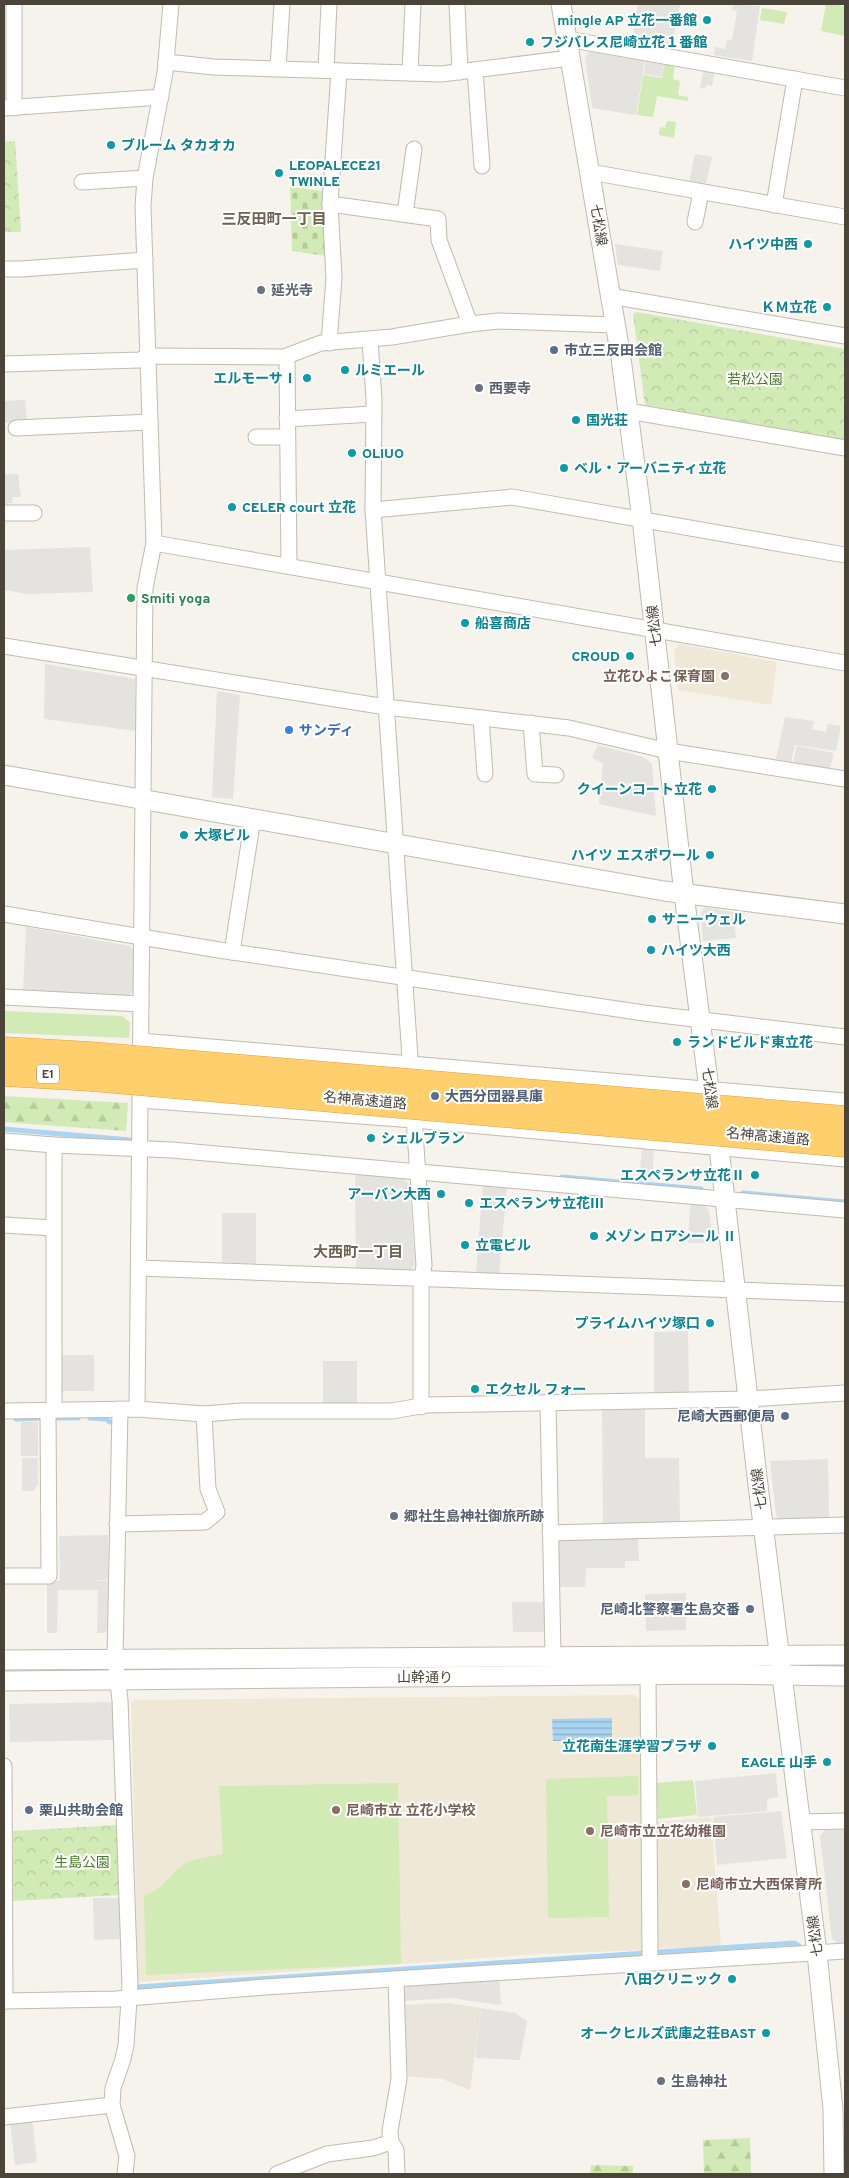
<svg xmlns="http://www.w3.org/2000/svg" width="849" height="2178" font-family="Overpass,'Noto Sans JP',sans-serif">
<defs>
<pattern id="forest-firs" width="22" height="20" patternUnits="userSpaceOnUse" patternTransform="scale(1.25)"><rect width="22" height="20" fill="#d2eab5"/><path d="M5 1l3.5 6h-7zM16 11l3.5 6h-7z" fill="#b6ca9c"/></pattern>
<pattern id="cemetery-stones" width="16" height="16" patternUnits="userSpaceOnUse" patternTransform="scale(1.25)"><rect width="16" height="16" fill="#d2eab5"/><path d="M2 7V4a2 2 0 0 1 4 0v3zM10 15v-3a2 2 0 0 1 4 0v3z" fill="#b6ca9c"/></pattern>
<pattern id="park-crowns" width="20" height="18" patternUnits="userSpaceOnUse" patternTransform="scale(1.25)"><rect width="20" height="18" fill="#d2eab5"/><path d="M2 6a3 3 0 1 1 6 0M12 15a3 3 0 1 1 6 0" fill="none" stroke="#b6ca9c"/></pattern>
<pattern id="water-rules" width="6" height="5" patternUnits="userSpaceOnUse" patternTransform="scale(1.25)"><rect width="6" height="5" fill="#a9d4f2"/><path d="M0 2.5h6" fill="none" stroke="#8caec5"/></pattern>
</defs>
<rect width="100%" height="100%" fill="#f6f3ec"/>
<path fill="#eae5da" d="M 448,2003 L 481,2008 L 470,2090 L 442,2079 L 402,2076 L 402,2005 Z"/>
<g fill="#efe8d6">
<path d="M 679,644 L 777,662 L 771,705 L 678,690 L 674,651 Z"/>
<path d="M 635,1695 L 641,1701 L 644,1950 L 541,1954 L 138,1982 L 131,1702 L 135,1700 Z"/>
<path d="M 711,1817 L 721,1947 L 656,1948 L 655,1822 Z"/>
</g>
<g fill="#d2eab5">
<path d="M 826,4 L 845,6 L 845,36 L 821,31 Z"/>
<path d="M 762,8 L 787,12 L 784,24 L 760,20 Z"/>
<path d="M 665,62 L 675,64 L 673,79 L 680,81 L 678,95 L 688,97 L 688,101 L 657,96 L 653,117 L 637,115 L 643,75 L 662,78 Z"/>
<path d="M 667,121 L 676,122 L 674,138 L 659,135 L 660,127 L 665,128 Z"/>
<path d="M 4,1011 L 122,1016 L 130,1022 L 129,1038 L 4,1033 Z"/>
<path d="M 639,1776 L 638,1795 L 607,1796 L 609,1917 L 548,1918 L 546,1779 Z"/>
<path d="M 693,1780 L 697,1815 L 658,1819 L 656,1783 Z"/>
<path d="M 398,1783 L 401,1964 L 146,1975 L 144,1896 C 162,1890 169,1875 184,1864 C 194,1858 211,1857 223,1854 L 219,1786 Z"/>
</g>
<g fill="url(#forest-firs)">
<path d="M 4,1096 L 128,1103 L 126,1131 L 4,1122 Z"/>
<path d="M 750,2138 L 751,2174 L 704,2174 L 703,2140 Z"/>
<path d="M 591,2165 L 633,2166 L 633,2174 L 590,2174 Z"/>
</g>
<path fill="url(#cemetery-stones)" d="M 290,187 L 323,191 L 327,256 L 292,251 Z"/>
<g fill="url(#park-crowns)">
<path d="M 15,141 L 21,232 L 4,232 L 4,142 Z"/>
<path d="M 637,312 L 845,349 L 845,441 L 645,405 L 633,314 Z"/>
<path d="M 118,1825 L 120,1895 L 13,1901 L 13,1831 Z"/>
</g>
<g fill="#e5e3e0">
<path d="M 638,4 L 680,4 L 672,47 L 632,41 Z"/>
<path d="M 733,4 L 760,6 L 752,61 L 714,55 L 715,47 L 725,49 L 727,40 L 732,40 L 737,11 L 732,10 Z"/>
<path d="M 590,49 L 645,59 L 636,115 L 592,108 L 585,58 Z"/>
<path d="M 646,59 L 664,63 L 662,77 L 644,74 Z"/>
<path d="M 704,68 L 715,70 L 712,86 L 706,85 L 705,89 L 700,88 Z"/>
<path d="M 695,154 L 712,157 L 706,185 L 689,182 Z"/>
<path d="M 615,244 L 663,251 L 660,271 L 618,265 Z"/>
<path d="M 25,400 L 27,422 L 4,423 L 4,401 Z"/>
<path d="M 4,474 L 18,474 L 21,497 L 12,497 L 13,503 L 4,504 Z"/>
<path d="M 90,547 L 93,592 L 28,594 L 4,590 L 4,550 Z"/>
<path d="M 45,664 L 135,679 L 136,731 L 44,719 Z"/>
<path d="M 217,691 L 240,695 L 233,799 L 212,797 Z"/>
<path d="M 785,717 L 814,721 L 812,729 L 826,732 L 828,724 L 841,726 L 836,751 L 795,745 L 791,762 L 776,759 Z"/>
<path d="M 598,745 L 643,757 L 652,764 L 656,816 L 599,804 L 603,763 L 592,758 Z"/>
<path d="M 797,746 L 834,753 L 830,769 L 793,762 Z"/>
<path d="M 704,907 L 733,912 L 736,938 L 703,941 L 701,913 Z"/>
<path d="M 26,927 L 130,946 L 134,951 L 135,989 L 128,996 L 23,990 Z"/>
<path d="M 642,1149 L 654,1150 L 652,1181 L 639,1180 Z"/>
<path d="M 355,1174 L 403,1178 L 409,1184 L 415,1264 L 411,1270 L 356,1268 Z"/>
<path d="M 483,1184 L 507,1186 L 499,1275 L 476,1273 Z"/>
<path d="M 690,1204 L 703,1204 L 709,1210 L 713,1243 L 688,1243 Z"/>
<path d="M 222,1213 L 256,1213 L 256,1264 L 222,1262 Z"/>
<path d="M 688,1331 L 689,1393 L 654,1393 L 654,1332 Z"/>
<rect x="62" y="1355" width="32" height="36"/>
<rect x="323" y="1361" width="34" height="46"/>
<path d="M 645,1408 L 645,1458 L 679,1458 L 680,1523 L 603,1523 L 602,1409 Z"/>
<rect x="21" y="1422" width="17" height="34"/>
<path d="M 22,1458 L 38,1458 L 38,1485 L 33,1491 L 22,1491 Z"/>
<path d="M 828,1459 L 829,1518 L 780,1520 L 776,1515 L 770,1461 Z"/>
<path d="M 108,1535 L 108,1580 L 89,1581 L 108,1581 L 107,1629 L 104,1633 L 97,1633 L 98,1590 L 58,1590 L 57,1633 L 47,1633 L 47,1581 L 60,1581 L 59,1536 Z"/>
<path d="M 638,1538 L 639,1561 L 625,1561 L 625,1568 L 586,1568 L 585,1587 L 559,1587 L 558,1543 L 564,1540 Z"/>
<path d="M 686,1593 L 686,1630 L 646,1631 L 645,1594 Z"/>
<path d="M 512,1602 L 544,1602 L 544,1632 L 513,1632 Z"/>
<path d="M 113,1702 L 114,1740 L 10,1742 L 9,1704 Z"/>
<path d="M 776,1773 L 778,1797 L 767,1799 L 767,1811 L 698,1817 L 695,1781 Z"/>
<path d="M 781,1811 L 787,1858 L 717,1865 L 713,1817 Z"/>
<path d="M 825,1830 L 845,1830 L 845,1943 L 838,1943 L 832,1939 L 820,1836 Z"/>
<path d="M 93,1898 L 121,1898 L 123,1939 L 94,1940 Z"/>
<path d="M 499,1977 L 501,2005 L 450,1998 L 404,2001 L 402,1989 L 408,1982 Z"/>
<path d="M 481,2008 L 515,2013 L 527,2021 L 520,2060 L 475,2058 Z"/>
<path d="M 32,2119 L 37,2162 L 15,2165 L 10,2121 Z"/>
</g>
<path fill="url(#water-rules)" d="M 612,1718 L 612,1740 L 553,1741 L 552,1719 Z"/>
<g fill="none" stroke-linecap="round" stroke-linejoin="round">
<g stroke="#a9d4f2" stroke-width="5">
<path d="M 4,1129 L 130,1140"/>
<path d="M 562,1177 L 701,1189"/>
<path d="M 743,1193 L 845,1202"/>
<path d="M 58,1418 L 78,1418"/>
<path d="M 90,1418 L 106,1419 L 110,1422"/>
<path d="M 16,1419 L 41,1418"/>
<path d="M 138,1987 L 794,1943 L 799,1946"/>
</g>
<defs>
<g id="minor">
<path d="M 14,4 L 14,108"/>
<path d="M 457,4 L 460,72"/>
<path d="M 567,39 L 845,88"/>
<path d="M 166,62 L 214,67 L 441,74 L 570,58"/>
<path d="M 278,68 L 282,4"/>
<path d="M 326,70 L 329,4"/>
<path d="M 475,70 L 482,166"/>
<path d="M 410,73 L 413,4"/>
<path d="M 4,108 L 161,97"/>
<path d="M 590,172 L 845,217"/>
<path d="M 82,182 L 145,178"/>
<path d="M 330,204 L 438,219 L 439,240 L 470,324"/>
<path d="M 774,205 L 795,79"/>
<path d="M 405,214 L 414,149"/>
<path d="M 695,222 L 701,192"/>
<path d="M 4,269 L 21,269 L 145,260"/>
<path d="M 610,296 L 845,336"/>
<path d="M 370,340 L 374,399 L 373,510 L 424,1265 L 421,1286 L 421,1407"/>
<path d="M 329,343 L 334,278 L 330,204 L 339,71"/>
<path d="M 287,357 L 289,566"/>
<path d="M 4,364 L 140,360 L 147,356 L 284,357 L 321,343 L 392,337 L 470,324 L 498,321 L 615,325"/>
<path d="M 628,411 L 845,448"/>
<path d="M 287,419 L 373,414"/>
<path d="M 16,428 L 150,422"/>
<path d="M 256,437 L 287,437"/>
<path d="M 373,510 L 512,497 L 845,555"/>
<path d="M 4,513 L 34,513"/>
<path d="M 154,543 L 845,663"/>
<path d="M 4,646 L 386,707 L 569,728 L 668,751 L 845,779"/>
<path d="M 481,718 L 485,774"/>
<path d="M 531,723 L 535,774 L 556,775"/>
<path d="M 4,914 L 219,950 L 644,1013 L 845,1037"/>
<path d="M 232,952 L 253,818"/>
<path d="M 4,997 L 141,1004"/>
<path d="M 141,1041 L 845,1101"/>
<path d="M 140,1100 L 414,1120 L 845,1159"/>
<path d="M 4,1141 L 54,1145 L 172,1150 L 845,1210"/>
<path d="M 4,1225 L 53,1228"/>
<path d="M 139,1268 L 845,1294"/>
<path d="M 548,1402 L 553,1655"/>
<path d="M 120,1409 L 115,1659 L 120,1700 L 130,1985 L 126,2045 L 123,2059 L 113,2088 L 112,2105 L 127,2156 L 125,2174"/>
<path d="M 137,1409 L 145,588 L 154,543 L 143,206 L 145,178 L 165,73 L 171,4"/>
<path d="M 54,1410 L 54,1145"/>
<path d="M 4,1411 L 137,1409 L 204,1414 L 242,1411 L 392,1411 L 426,1405 L 749,1399 L 845,1393"/>
<path d="M 117,1524 L 205,1522 L 217,1512 L 208,1489 L 204,1414"/>
<path d="M 550,1533 L 845,1525"/>
<path d="M 4,1576 L 49,1576 L 48,1410"/>
<path d="M 648,1675 L 650,1957"/>
<path d="M 4,1766 L 5,2001"/>
<path d="M 801,1822 L 845,1821"/>
<path d="M 396,1980 L 399,2079 L 390,2131 L 391,2142 L 396,2150 L 397,2174"/>
<path d="M 4,2001 L 116,1999 L 265,1987 L 845,1951"/>
<path d="M 4,2117 L 112,2105"/>
<path d="M 277,2174 L 327,2154 L 373,2148 L 391,2142"/>
</g>
<g id="tertiary">
<path d="M 561,4 L 621,358 L 642,519 L 684,894 L 709,1089 L 719,1148 L 758,1485 L 817,1953 L 833,2109 L 834,2174"/>
<path d="M 4,775 L 664,891 L 845,914"/>
<path d="M 4,1660 L 845,1655"/>
<path d="M 4,1681 L 719,1674 L 845,1676"/>
</g>
<g id="motorway">
<path d="M 4,1051 L 90,1056"/>
<path d="M 4,1072 L 92,1077"/>
</g>
</defs>
<use href="#minor" stroke="#c2bbae" stroke-width="17"/>
<use href="#tertiary" stroke="#c2bbae" stroke-width="21"/>
<use href="#motorway" stroke="#e0a43c" stroke-width="29"/>
<use href="#minor" stroke="#fff" stroke-width="15"/>
<use href="#tertiary" stroke="#fff" stroke-width="19"/>
<use href="#motorway" stroke="#ffcf6e" stroke-width="28"/>
<defs>
<g id="motorway-bridge">
<path d="M 90,1056 L 845,1120"/>
<path d="M 92,1077 L 845,1143"/>
</g>
</defs>
<use href="#motorway-bridge" stroke="#e0a43c" stroke-width="29" stroke-linecap="butt"/>
<use href="#motorway-bridge" stroke="#ffcf6e" stroke-width="28"/>
</g>
<g fill="#0f9aa8" stroke="#fff" stroke-width="2">
<circle cx="707" cy="20" r="5"/>
<circle cx="530" cy="42" r="5"/>
<circle cx="111" cy="145" r="5"/>
<circle cx="279" cy="173" r="5"/>
<circle cx="808" cy="244" r="5"/>
<circle cx="827" cy="307" r="5"/>
<circle cx="345" cy="370" r="5"/>
<circle cx="307" cy="378" r="5"/>
<circle cx="576" cy="420" r="5"/>
<circle cx="352" cy="453" r="5"/>
<circle cx="564" cy="468" r="5"/>
<circle cx="232" cy="507" r="5"/>
<circle cx="465" cy="623" r="5"/>
<circle cx="630" cy="656" r="5"/>
<circle cx="712" cy="789" r="5"/>
<circle cx="184" cy="835" r="5"/>
<circle cx="710" cy="855" r="5"/>
<circle cx="652" cy="919" r="5"/>
<circle cx="651" cy="950" r="5"/>
<circle cx="677" cy="1042" r="5"/>
<circle cx="371" cy="1138" r="5"/>
<circle cx="755" cy="1175" r="5"/>
<circle cx="441" cy="1194" r="5"/>
<circle cx="469" cy="1203" r="5"/>
<circle cx="594" cy="1236" r="5"/>
<circle cx="465" cy="1245" r="5"/>
<circle cx="710" cy="1323" r="5"/>
<circle cx="475" cy="1389" r="5"/>
<circle cx="712" cy="1746" r="5"/>
<circle cx="827" cy="1762" r="5"/>
<circle cx="732" cy="1979" r="5"/>
<circle cx="766" cy="2033" r="5"/>
</g>
<g fill="#6b7280" stroke="#fff" stroke-width="2">
<circle cx="261" cy="290" r="5"/>
<circle cx="479" cy="388" r="5"/>
<circle cx="394" cy="1516" r="5"/>
<circle cx="661" cy="2081" r="5"/>
</g>
<g fill="#5c6f8a" stroke="#fff" stroke-width="2">
<circle cx="554" cy="350" r="5"/>
<circle cx="435" cy="1096" r="5"/>
<circle cx="785" cy="1416" r="5"/>
<circle cx="750" cy="1609" r="5"/>
<circle cx="29" cy="1810" r="5"/>
</g>
<circle fill="#2e9e5b" stroke="#fff" stroke-width="2" cx="131" cy="598" r="5"/>
<g fill="#8d6e63" stroke="#fff" stroke-width="2">
<circle cx="725" cy="676" r="5"/>
<circle cx="336" cy="1810" r="5"/>
<circle cx="590" cy="1831" r="5"/>
<circle cx="686" cy="1884" r="5"/>
</g>
<circle fill="#3f7fe0" stroke="#fff" stroke-width="2" cx="289" cy="730" r="5"/>
<g text-anchor="middle" stroke-width="4" stroke-linejoin="round" paint-order="stroke">
<rect fill="#fff" stroke="#817c74" stroke-width="1" x="37" y="1064.5" width="22" height="19" rx="4"/>
<g font-size="12" font-weight="bold" fill="#4b4439">
<text x="48" y="1078">E1</text>
</g>
<g font-size="14" font-weight="bold" fill="#0d838f" stroke="#fff" text-anchor="start">
<text x="697" y="25" text-anchor="end">mingle AP 立花一番館</text>
<text x="540" y="47">フジバレス尼崎立花１番館</text>
<text x="121" y="150">ブルーム タカオカ</text>
<text x="289" y="170">LEOPALECE21<tspan x="289" dy="16">TWINLE</tspan></text>
<text x="798" y="249" text-anchor="end">ハイツ中西</text>
<text x="817" y="312" text-anchor="end">ＫＭ立花</text>
<text x="355" y="375">ルミエール</text>
<text x="297" y="383" text-anchor="end">エルモーサⅠ</text>
<text x="586" y="425">国光荘</text>
<text x="362" y="458">OLIUO</text>
<text x="574" y="473">ベル・アーバニティ立花</text>
<text x="242" y="512">CELER court 立花</text>
<text x="475" y="628">船喜商店</text>
<text x="620" y="661" text-anchor="end">CROUD</text>
<text x="702" y="794" text-anchor="end">クイーンコート立花</text>
<text x="194" y="840">大塚ビル</text>
<text x="700" y="860" text-anchor="end">ハイツ エスポワール</text>
<text x="662" y="924">サニーウェル</text>
<text x="661" y="955">ハイツ大西</text>
<text x="687" y="1047">ランドビルド東立花</text>
<text x="381" y="1143">シェルブラン</text>
<text x="745" y="1180" text-anchor="end">エスペランサ立花Ⅱ</text>
<text x="431" y="1199" text-anchor="end">アーバン大西</text>
<text x="479" y="1208">エスペランサ立花Ⅲ</text>
<text x="604" y="1241">メゾン ロアシール Ⅱ</text>
<text x="475" y="1250">立電ビル</text>
<text x="700" y="1328" text-anchor="end">プライムハイツ塚口</text>
<text x="485" y="1394">エクセル フォー</text>
<text x="702" y="1751" text-anchor="end">立花南生涯学習プラザ</text>
<text x="817" y="1767" text-anchor="end">EAGLE 山手</text>
<text x="722" y="1984" text-anchor="end">八田クリニック</text>
<text x="756" y="2038" text-anchor="end">オークヒルズ武庫之荘BAST</text>
</g>
<g font-size="14" fill="#4b4439" stroke="#fff">
<text transform="translate(599 225) rotate(81)" y="5">七松線</text>
<text transform="translate(654 626) rotate(-96)" y="5">七松線</text>
<text transform="translate(710 1088) rotate(82)" y="5">七松線</text>
<text transform="translate(365 1100) rotate(5)" y="5">名神高速道路</text>
<text transform="translate(768 1136) rotate(5)" y="5">名神高速道路</text>
<text transform="translate(759 1489) rotate(-97)" y="5">七松線</text>
<text x="425" y="1682">山幹通り</text>
<text transform="translate(815 1936) rotate(-97)" y="5">七松線</text>
</g>
<g font-size="14" font-weight="bold" fill="#5b616d" stroke="#fff" text-anchor="start">
<text x="271" y="295">延光寺</text>
<text x="489" y="393">西要寺</text>
<text x="404" y="1521">郷社生島神社御旅所跡</text>
<text x="671" y="2086">生島神社</text>
</g>
<g font-size="14" font-weight="bold" fill="#4e5e75" stroke="#fff" text-anchor="start">
<text x="564" y="355">市立三反田会館</text>
<text x="445" y="1101">大西分団器具庫</text>
<text x="775" y="1421" text-anchor="end">尼崎大西郵便局</text>
<text x="740" y="1614" text-anchor="end">尼崎北警察署生島交番</text>
<text x="39" y="1815">栗山共助会館</text>
</g>
<g font-size="14" fill="#4a7f2a" stroke="#fff">
<text x="755" y="384">若松公園</text>
<text x="82" y="1867">生島公園</text>
</g>
<g font-size="14" font-weight="bold" fill="#27864d" stroke="#fff" text-anchor="start">
<text x="141" y="603">Smiti yoga</text>
</g>
<g font-size="14" font-weight="bold" fill="#785e54" stroke="#fff" text-anchor="start">
<text x="715" y="681" text-anchor="end">立花ひよこ保育園</text>
<text x="346" y="1815">尼崎市立 立花小学校</text>
<text x="600" y="1836">尼崎市立立花幼稚園</text>
<text x="696" y="1889">尼崎市立大西保育所</text>
</g>
<g font-size="14" font-weight="bold" fill="#366cbe" stroke="#fff" text-anchor="start">
<text x="299" y="735">サンディ</text>
</g>
<g font-size="15" font-weight="bold" fill="#6e6250" stroke="#fff">
<text x="274" y="224">三反田町一丁目</text>
<text x="358" y="1257">大西町一丁目</text>
</g>
</g>
<rect width="849" height="2178" fill="none" stroke="#4b4439" stroke-width="10"/>
</svg>
